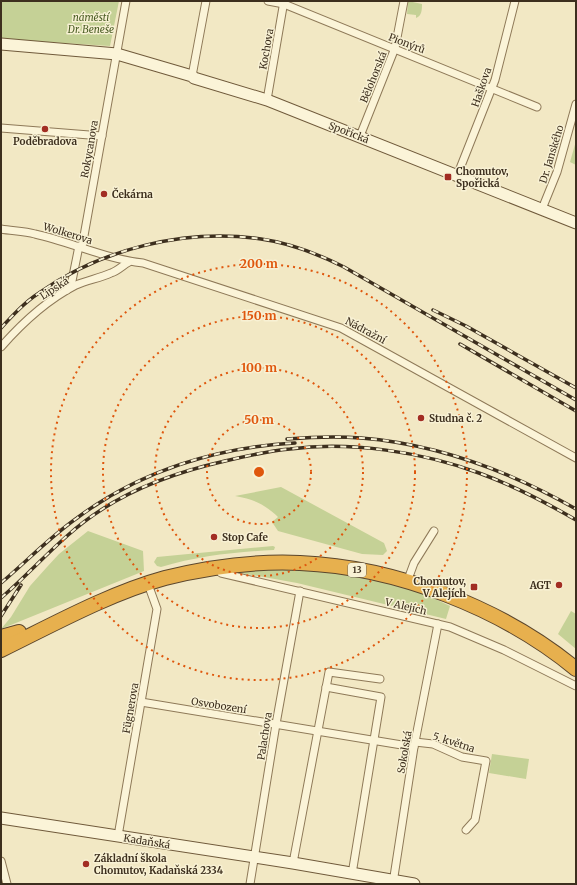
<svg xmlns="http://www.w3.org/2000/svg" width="577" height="885" font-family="Merriweather,serif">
<rect width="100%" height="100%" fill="#f2e8c4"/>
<g fill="#c5d196">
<path d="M 1,1 L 119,1 L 110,46 L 1,39 Z"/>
<path d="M 408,1 L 422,4 C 422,9 422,16 416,18 L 416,15 L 407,14 Z"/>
<path d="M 576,141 L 576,165 L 570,162 Z"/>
<path d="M 281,487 L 384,543 L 387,551 L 383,555 L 362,554 L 278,531 L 272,522 L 278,517 C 263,503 255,500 235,496 Z"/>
<path d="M 88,531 L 143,551 L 144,571 L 1,629 L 11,617 L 30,586 L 47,567 L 59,554 Z"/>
<path d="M 273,546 L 275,547 L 274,550 C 235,552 198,556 161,567 L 157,566 L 154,562 L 157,557 Z"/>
<path d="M 279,569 L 327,571 L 364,576 L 416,590 L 450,606 L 446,619 L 297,583 L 235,572 Z"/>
<path d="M 571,611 L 576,614 L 576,649 L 558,634 Z"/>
<path d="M 492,754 L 529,759 L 526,779 L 489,773 Z"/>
</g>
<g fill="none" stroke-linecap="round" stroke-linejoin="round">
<defs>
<g id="street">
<path d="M 268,1 L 284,4 L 537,107"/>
<path d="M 192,76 L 206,1"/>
<path d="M 267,100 L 284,1"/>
<path d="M 1,128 L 102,136"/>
<path d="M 360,136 L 395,48 L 404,1"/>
<path d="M 457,176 L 495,80 L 515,1"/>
<path d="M 542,209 L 557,172 L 576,104"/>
<path d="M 1,229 C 12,231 24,231 35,234 C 71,242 106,259 143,263 L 341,328 L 576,458"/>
<path d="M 82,247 L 126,1"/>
<path d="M 67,290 L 72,281 L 79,246"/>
<path d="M 1,347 C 22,323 47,300 76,285 C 88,280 100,278 111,273 C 118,271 123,265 129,262"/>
<path d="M 221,573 L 450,627 L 504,650 L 576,686"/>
<path d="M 407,582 L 414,563 L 434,531"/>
<path d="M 326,687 L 381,697 L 352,874"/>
<path d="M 141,702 L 414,747"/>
<path d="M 415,742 L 433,744 L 462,757 L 486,761 L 475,820 L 466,830"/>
<path d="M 118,836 L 157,609 L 148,584"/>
<path d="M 1,861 L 7,884"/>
<path d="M 293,863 L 329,672 L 380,679"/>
<path d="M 393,883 L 414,747 L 438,624"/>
<path d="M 250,884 L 276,724 L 300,591"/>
</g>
<g id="secondary">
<path d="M 1,44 L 117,54 L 192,76 L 194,78 L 267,100 L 576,223"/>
<path d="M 1,818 L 293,863 L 414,884"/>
</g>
<g id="highway">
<path d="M 1,637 L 19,632"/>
<path d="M 1,650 C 52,625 110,593 165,578 C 209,567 255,561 300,563 C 396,567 502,608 576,669"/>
</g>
</defs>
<use href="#street" stroke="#8e7958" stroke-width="9"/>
<use href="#secondary" stroke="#705a3b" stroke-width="13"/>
<use href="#highway" stroke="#5b462d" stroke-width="16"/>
<use href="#street" stroke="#fbf4d8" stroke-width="7"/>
<use href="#secondary" stroke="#fbf4d8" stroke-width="11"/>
<use href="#highway" stroke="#e7b04e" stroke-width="14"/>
<defs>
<g id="rail">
<path d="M 433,310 L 466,326 L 576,388"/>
<path d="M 1,328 C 13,315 25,302 39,293 C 101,249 185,228 261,239 C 290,243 318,254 344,267 L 576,400"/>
<path d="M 460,344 L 576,411"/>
<path d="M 287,439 C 312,437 336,436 361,438 C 438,444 509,471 576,509"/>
<path d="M 1,583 C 27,561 50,537 77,518 C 140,471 217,447 295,443"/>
<path d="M 1,598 C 35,569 63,534 101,510 C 139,485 181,471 225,461 C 246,456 268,451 290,449 C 351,441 422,452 479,473 C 512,485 545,502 576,520"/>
<path d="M 1,616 L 21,585"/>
</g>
</defs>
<use href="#rail" stroke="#3d2f1e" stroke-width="3.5"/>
<use href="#rail" stroke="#f8f1d4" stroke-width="2" stroke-dasharray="6" stroke-linecap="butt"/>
</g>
<g fill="none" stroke="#df570d" stroke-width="2" stroke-dasharray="2 4">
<circle cx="259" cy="472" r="52"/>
<circle cx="259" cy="472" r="104"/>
<circle cx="259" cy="472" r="156"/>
<circle cx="259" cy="472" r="208"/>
</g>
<g fill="#a22d23" stroke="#f8f1d4" stroke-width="1.5">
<circle cx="45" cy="129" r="4"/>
<rect x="444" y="173" width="8" height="8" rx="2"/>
<circle cx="104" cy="194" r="4"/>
<circle cx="421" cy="418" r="4"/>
<circle cx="214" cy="537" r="4"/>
<circle cx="559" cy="585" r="4"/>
<rect x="470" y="583" width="8" height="8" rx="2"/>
<circle cx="86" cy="864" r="4"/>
</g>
<g text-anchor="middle" stroke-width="3" stroke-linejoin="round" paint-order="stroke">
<rect fill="#f8f1d4" stroke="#756955" stroke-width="1" x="348" y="563" width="18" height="14" rx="3"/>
<g font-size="9" font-weight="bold" fill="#3d2f1e">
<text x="357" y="573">13</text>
</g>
<g font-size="10" font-style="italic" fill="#485b22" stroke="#f8f1d4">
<text x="91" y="21">náměstí<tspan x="91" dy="12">Dr. Beneše</tspan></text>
</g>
<g font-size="10" fill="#3d2f1e" stroke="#f8f1d4">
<text transform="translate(407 43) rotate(21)" y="4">Pionýrů</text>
<text transform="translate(266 49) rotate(-80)" y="4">Kochova</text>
<text transform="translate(373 77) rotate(-68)" y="4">Bělohorská</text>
<text transform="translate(481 87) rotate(-71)" y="4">Haškova</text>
<text transform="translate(349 132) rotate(21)" y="4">Spořická</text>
<text transform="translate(89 149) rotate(-80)" y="4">Rokycanova</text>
<text transform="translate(551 154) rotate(-73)" y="4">Dr. Janského</text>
<text transform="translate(68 233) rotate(17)" y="4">Wolkerova</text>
<text transform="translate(54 288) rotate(-33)" y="4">Lipská</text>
<text transform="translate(366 330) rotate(28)" y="4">Nádražní</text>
<text transform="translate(406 606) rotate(13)" y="4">V Alejích</text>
<text transform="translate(219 705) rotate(9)" y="4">Osvobození</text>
<text transform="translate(130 708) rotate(-80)" y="4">Fügnerova</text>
<text transform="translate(264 736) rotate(-81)" y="4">Palachova</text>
<text transform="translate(454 742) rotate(18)" y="4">5. května</text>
<text transform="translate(404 752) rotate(-80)" y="4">Sokolská</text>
<text transform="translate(147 841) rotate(9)" y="4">Kadaňská</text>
</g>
<g font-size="10" font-weight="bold" fill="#3d2f1e" stroke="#f8f1d4" text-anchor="start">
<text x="45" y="145" text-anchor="middle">Poděbradova</text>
<text x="456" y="175">Chomutov,<tspan x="456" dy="12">Spořická</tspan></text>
<text x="112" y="198">Čekárna</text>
<text x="429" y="422">Studna č. 2</text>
<text x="222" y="541">Stop Cafe</text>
<text x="466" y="585" text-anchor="end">Chomutov,<tspan x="466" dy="12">V Alejích</tspan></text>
<text x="551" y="589" text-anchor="end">AGT</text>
<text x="94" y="862">Základní škola<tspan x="94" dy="12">Chomutov, Kadaňská 2334</tspan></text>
</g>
</g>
<circle cx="259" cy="472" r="6" fill="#df570d" stroke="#f8f1d4" stroke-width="2"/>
<g font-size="12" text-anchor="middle" font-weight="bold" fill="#df570d" stroke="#f8f1d4" stroke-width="3" stroke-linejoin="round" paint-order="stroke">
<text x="259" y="268">200 m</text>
<text x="259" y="320">150 m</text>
<text x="259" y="372">100 m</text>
<text x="259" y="424">50 m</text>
</g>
<rect width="577" height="885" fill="none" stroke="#3d2f1e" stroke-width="4"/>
</svg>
